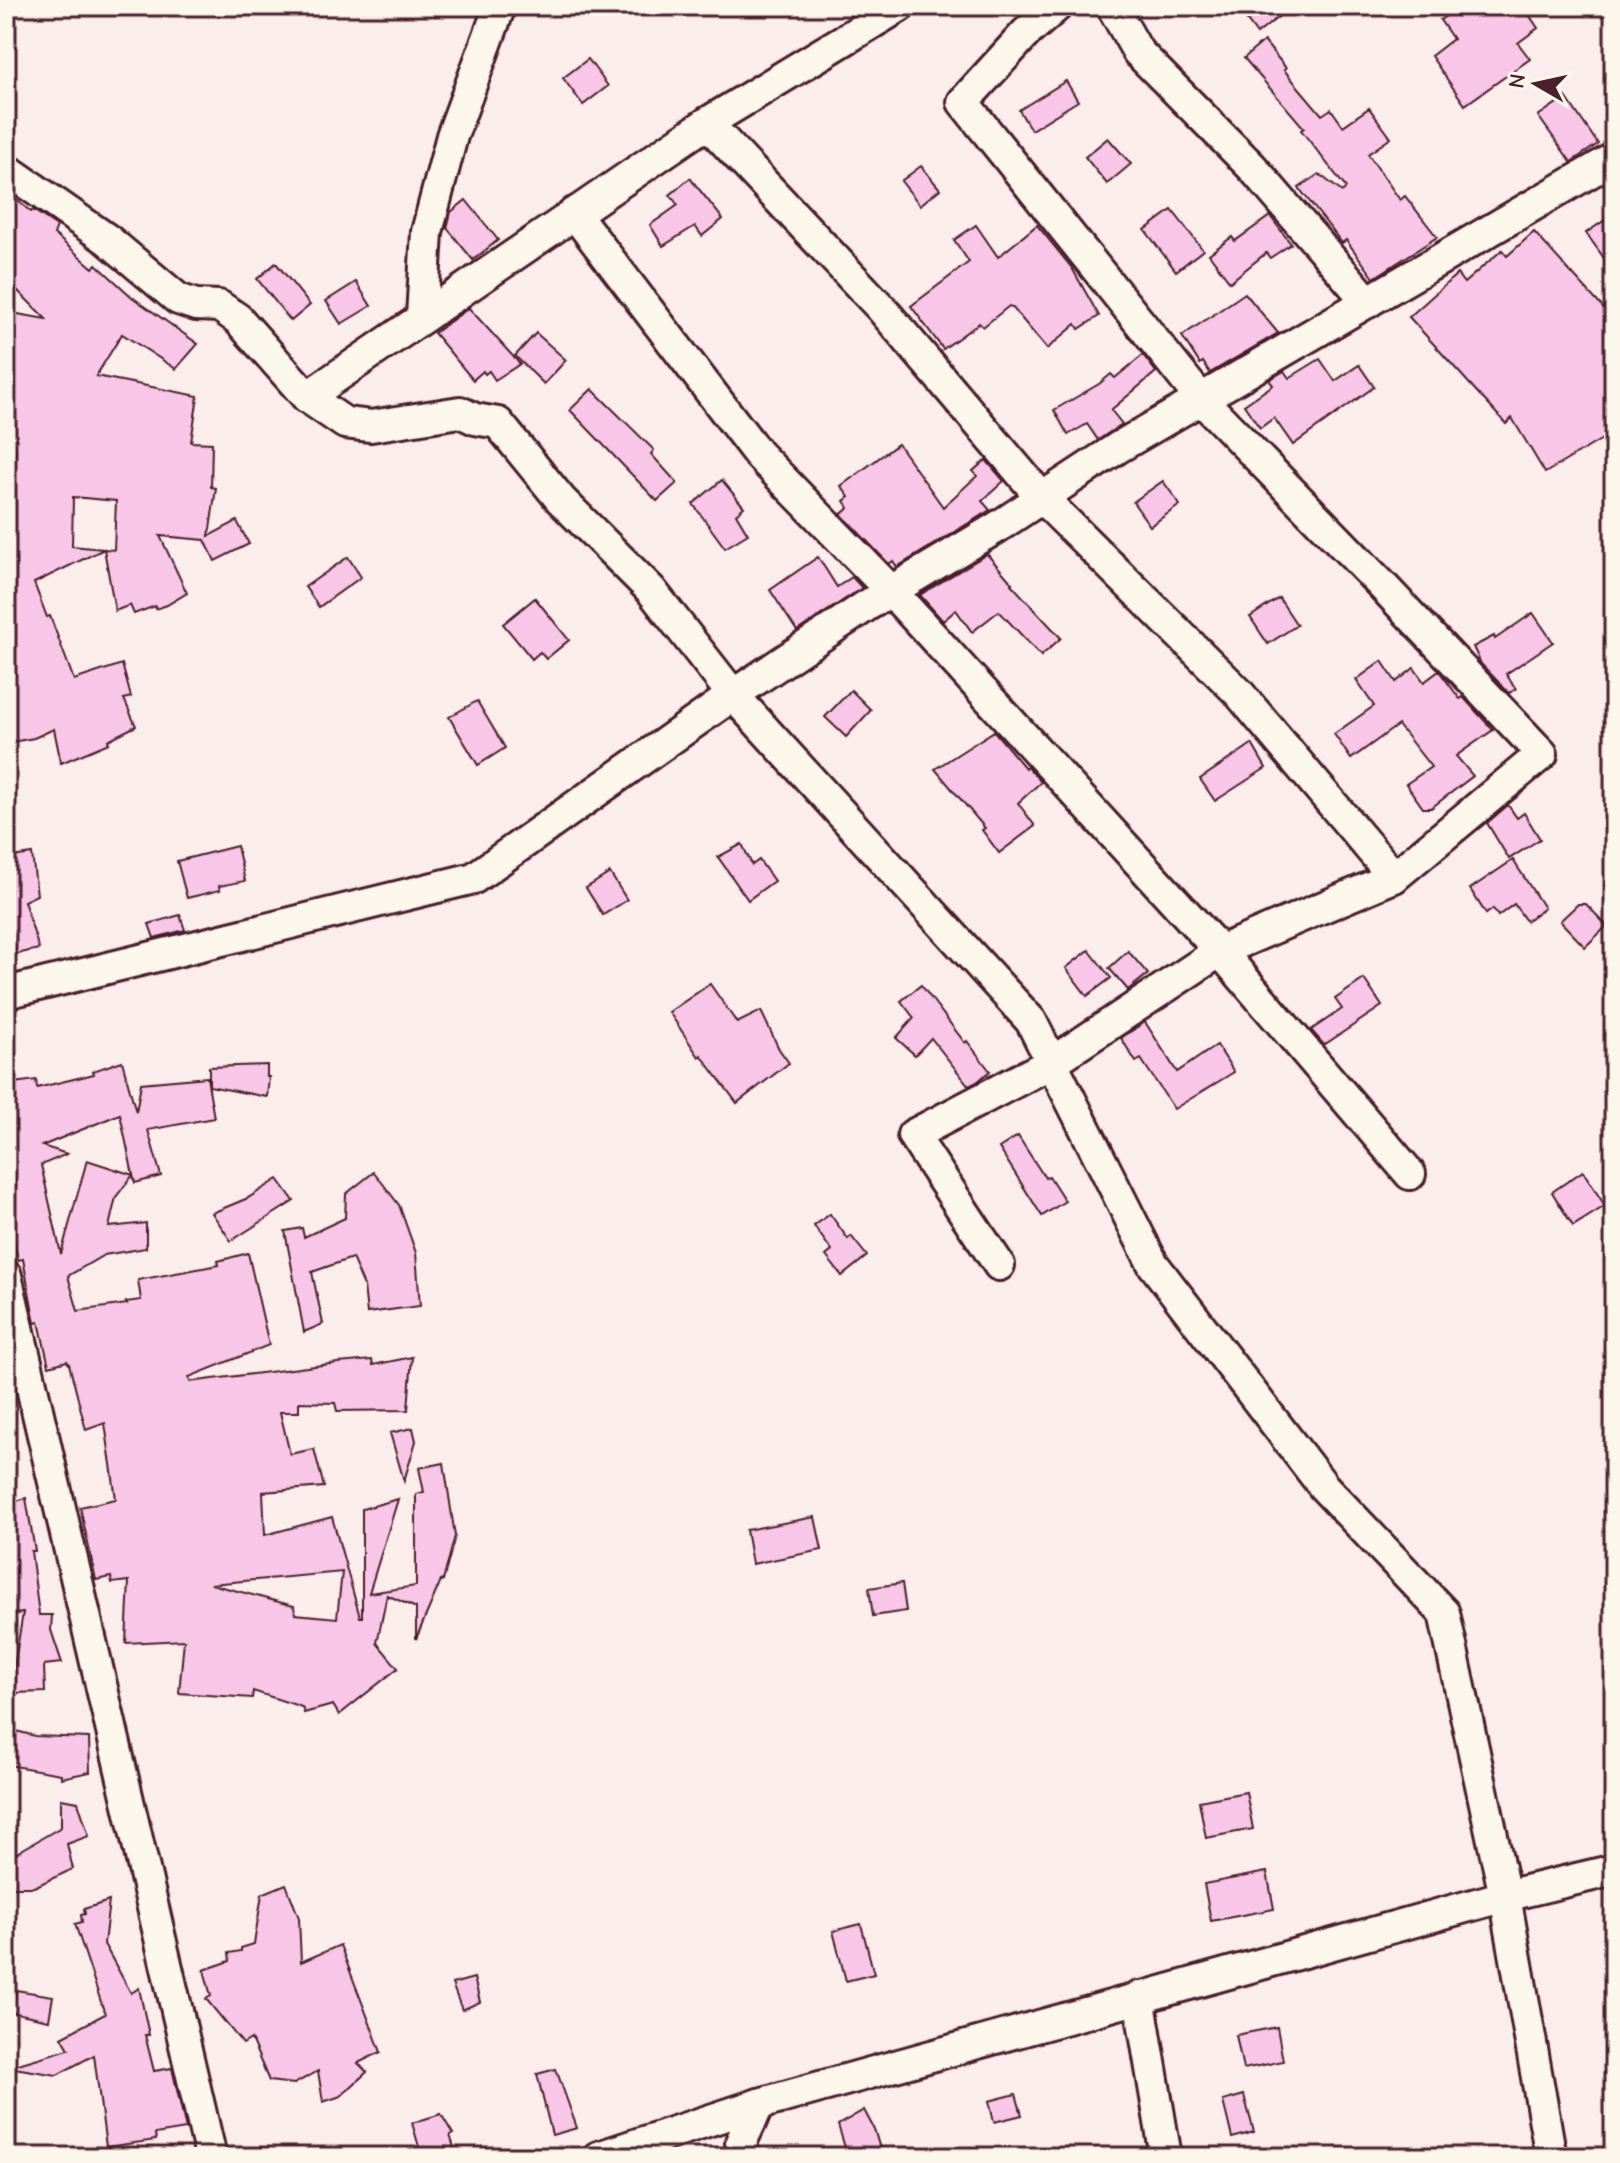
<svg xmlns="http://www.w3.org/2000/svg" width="1620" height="2163" font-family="'Comic Neue',sans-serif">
<rect width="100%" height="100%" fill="#faedeb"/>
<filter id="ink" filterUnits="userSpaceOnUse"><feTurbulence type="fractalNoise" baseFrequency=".0125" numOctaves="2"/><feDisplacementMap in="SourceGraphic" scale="16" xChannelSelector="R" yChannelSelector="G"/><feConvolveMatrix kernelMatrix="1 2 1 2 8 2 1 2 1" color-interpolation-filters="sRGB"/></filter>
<g filter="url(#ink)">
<g fill="#f8c6e6" stroke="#4a1f2b" stroke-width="2" fill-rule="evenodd">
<path d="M 1236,6 L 1292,6 L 1257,34 Z"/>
<path d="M 1461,6 L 1483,6 L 1489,14 L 1495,10 L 1499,15 L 1512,6 L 1523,6 L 1538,28 L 1518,43 L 1530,59 L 1465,105 L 1431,56 L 1453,39 L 1440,20 Z"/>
<path d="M 1264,41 L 1286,68 L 1284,70 L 1322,115 L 1331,109 L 1343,126 L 1369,108 L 1391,138 L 1368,154 L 1400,200 L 1405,196 L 1437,237 L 1374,278 L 1346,240 L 1342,243 L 1335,234 L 1299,188 L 1319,174 L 1342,192 L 1346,188 L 1301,130 L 1304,128 L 1244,58 Z"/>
<path d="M 588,59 L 608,86 L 583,105 L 563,78 Z"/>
<path d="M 1066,81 L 1078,101 L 1031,130 L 1019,110 Z"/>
<path d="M 1566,97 L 1598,144 L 1571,162 L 1538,116 Z"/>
<path d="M 1108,138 L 1131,164 L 1107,184 L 1085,157 Z"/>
<path d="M 921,166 L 940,189 L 920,205 L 901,181 Z"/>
<path d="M 690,178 L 723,219 L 702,236 L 695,226 L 663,246 L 650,225 L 678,205 L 670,195 Z"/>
<path d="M 6,191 L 31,212 L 33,210 L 57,226 L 54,234 L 93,268 L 96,264 L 132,297 L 198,344 L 176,369 L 122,334 L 96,376 L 198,396 L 191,442 L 212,443 L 211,487 L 216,488 L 209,536 L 237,521 L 249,544 L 215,561 L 205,540 L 160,536 L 187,593 L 167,605 L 156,609 L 155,606 L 134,614 L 130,605 L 115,611 L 104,549 L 34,583 L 47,617 L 50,616 L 74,680 L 122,664 L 131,697 L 124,699 L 136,726 L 108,740 L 109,743 L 61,763 L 54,729 L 34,738 L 6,743 L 6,675 L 15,671 L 8,613 L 6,614 L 6,472 L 16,452 L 6,426 L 6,392 L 10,390 L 11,348 L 6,347 L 6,312 L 46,319 L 6,279 ZM 73,497 L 116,501 L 114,550 L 72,546 Z"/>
<path d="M 466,200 L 498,240 L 473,260 L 447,228 L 451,212 Z"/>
<path d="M 1172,210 L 1203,250 L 1176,271 L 1145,230 Z"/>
<path d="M 1614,214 L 1614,272 L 1586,233 Z"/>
<path d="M 1270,216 L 1291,244 L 1270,258 L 1266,253 L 1230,282 L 1209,254 L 1232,237 L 1235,241 Z"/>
<path d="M 976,225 L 998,257 L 1037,225 L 1072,268 L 1099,316 L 1079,329 L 1076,324 L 1047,349 L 1012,307 L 1009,306 L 983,327 L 979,323 L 943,349 L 911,306 L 969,262 L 954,240 Z"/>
<path d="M 1534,232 L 1614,320 L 1614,432 L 1545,473 L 1512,418 L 1506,424 L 1409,317 L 1457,274 L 1464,283 L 1502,250 L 1507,256 Z"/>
<path d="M 276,263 L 310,305 L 291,321 L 257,279 Z"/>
<path d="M 356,282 L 371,306 L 341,324 L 326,301 Z"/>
<path d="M 1245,293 L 1278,333 L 1210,373 L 1203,362 L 1200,364 L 1182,336 Z"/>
<path d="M 469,308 L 520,364 L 495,380 L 489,371 L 485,374 L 483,371 L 473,380 L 434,333 Z"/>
<path d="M 536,333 L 566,360 L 544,384 L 515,356 Z"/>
<path d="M 1143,355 L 1156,372 L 1111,410 L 1122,424 L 1098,440 L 1087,424 L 1068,435 L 1054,410 L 1099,384 L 1111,374 L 1115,378 Z"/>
<path d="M 1320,359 L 1335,381 L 1359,365 L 1374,387 L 1293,445 L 1274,418 L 1260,428 L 1244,405 L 1273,385 L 1269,380 L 1284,371 L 1289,378 Z"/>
<path d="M 592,389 L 654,450 L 651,454 L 677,483 L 657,501 L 570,410 Z"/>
<path d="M 898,444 L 943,507 L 977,476 L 973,471 L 986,460 L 1004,481 L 982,501 L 990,510 L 897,567 L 893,561 L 889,564 L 841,514 L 849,508 L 844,501 L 849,497 L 841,486 Z"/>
<path d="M 722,480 L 744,507 L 736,514 L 748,534 L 725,548 L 693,504 Z"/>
<path d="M 1163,481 L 1180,505 L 1150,526 L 1133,502 Z"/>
<path d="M 987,554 L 1012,583 L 1011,584 L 1061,638 L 1041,656 L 999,611 L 972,632 L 956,610 L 943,621 L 920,595 Z"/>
<path d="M 348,557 L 361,577 L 319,607 L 305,587 Z"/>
<path d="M 818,557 L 837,587 L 852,577 L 862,588 L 797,631 L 770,590 Z"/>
<path d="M 535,598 L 569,640 L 546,659 L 540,652 L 532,659 L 503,624 Z"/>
<path d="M 1279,598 L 1297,625 L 1268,644 L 1250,617 Z"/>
<path d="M 1533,613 L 1553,642 L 1506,674 L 1516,689 L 1509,693 L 1481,664 L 1473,647 L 1494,636 L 1495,639 Z"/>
<path d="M 1382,661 L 1396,682 L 1414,668 L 1424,682 L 1439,671 L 1460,699 L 1463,697 L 1493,730 L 1456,756 L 1473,776 L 1431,808 L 1423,808 L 1406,784 L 1431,767 L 1398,725 L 1351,759 L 1334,734 L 1374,706 L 1356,680 Z"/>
<path d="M 851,690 L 871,710 L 846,737 L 825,717 Z"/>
<path d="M 477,701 L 505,748 L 478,765 L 449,717 Z"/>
<path d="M 994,731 L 1025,768 L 1027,766 L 1041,782 L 1018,803 L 1035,826 L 999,853 L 982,830 L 985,828 L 935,769 Z"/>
<path d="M 1252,744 L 1266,768 L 1215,801 L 1200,779 Z"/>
<path d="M 1508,805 L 1517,818 L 1524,813 L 1540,839 L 1509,859 L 1487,823 Z"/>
<path d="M 742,844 L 752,865 L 759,860 L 774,881 L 748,900 L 718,857 Z"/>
<path d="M 237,846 L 245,881 L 219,886 L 220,890 L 187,898 L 177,861 Z"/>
<path d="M 32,854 L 37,895 L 24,901 L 39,949 L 16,954 L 6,910 L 6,858 Z"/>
<path d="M 1513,860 L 1544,908 L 1526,921 L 1514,904 L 1498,916 L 1493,909 L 1486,914 L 1470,889 Z"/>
<path d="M 610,873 L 627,900 L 603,915 L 586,888 Z"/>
<path d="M 1578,904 L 1586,904 L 1607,926 L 1585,947 L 1560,921 Z"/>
<path d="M 180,915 L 185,930 L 154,938 L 149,924 Z"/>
<path d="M 1089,950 L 1111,978 L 1087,996 L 1066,968 Z"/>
<path d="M 1128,951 L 1148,974 L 1128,990 L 1109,968 Z"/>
<path d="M 1364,979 L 1382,1006 L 1324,1045 L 1311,1030 L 1342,1009 L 1335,999 Z"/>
<path d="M 710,984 L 737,1023 L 761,1011 L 779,1049 L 789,1063 L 737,1103 L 701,1055 L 699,1057 L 669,1012 Z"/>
<path d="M 921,985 L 965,1043 L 967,1041 L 990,1071 L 977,1082 L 969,1086 L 931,1038 L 915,1055 L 896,1038 L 914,1018 L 901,1001 Z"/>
<path d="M 1145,1022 L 1177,1072 L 1217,1045 L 1234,1072 L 1174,1109 L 1141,1059 L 1136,1062 L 1121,1038 Z"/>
<path d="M 122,1061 L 136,1112 L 141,1083 L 207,1077 L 214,1118 L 148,1130 L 161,1176 L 135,1183 L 133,1175 L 116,1197 L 109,1227 L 146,1223 L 146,1248 L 104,1255 L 68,1276 L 78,1311 L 127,1304 L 126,1302 L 141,1300 L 138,1280 L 219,1265 L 218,1261 L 248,1253 L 269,1345 L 189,1377 L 190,1382 L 338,1363 L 372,1360 L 373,1365 L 412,1357 L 408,1410 L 337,1411 L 335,1403 L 299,1402 L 299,1412 L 280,1412 L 290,1454 L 314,1449 L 324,1487 L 263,1492 L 265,1535 L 332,1517 L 360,1617 L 362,1617 L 362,1509 L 398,1499 L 369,1593 L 416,1586 L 416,1494 L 424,1492 L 419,1468 L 444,1463 L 455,1536 L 443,1581 L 441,1580 L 416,1639 L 416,1608 L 387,1595 L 377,1643 L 398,1668 L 339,1715 L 333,1705 L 304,1713 L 302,1707 L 253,1691 L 252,1698 L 179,1693 L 184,1640 L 126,1643 L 129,1581 L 112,1583 L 111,1577 L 96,1580 L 80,1507 L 116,1499 L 105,1423 L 86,1430 L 69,1364 L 67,1361 L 49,1366 L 39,1322 L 35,1323 L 23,1259 L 18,1260 L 10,1224 L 13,1223 L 11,1186 L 16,1186 L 9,1160 L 6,1161 L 6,1084 L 36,1080 L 37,1088 L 94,1074 L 93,1071 ZM 120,1114 L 133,1175 L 87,1160 L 61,1254 L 41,1165 L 67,1154 L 42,1146 ZM 342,1572 L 337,1618 L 295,1614 L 294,1606 L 211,1584 Z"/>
<path d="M 267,1065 L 267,1077 L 269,1077 L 267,1097 L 209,1086 L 209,1067 Z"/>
<path d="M 1018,1136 L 1045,1178 L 1049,1176 L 1065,1201 L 1042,1216 L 999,1148 Z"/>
<path d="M 1583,1171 L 1605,1206 L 1573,1226 L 1552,1192 Z"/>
<path d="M 374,1172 L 399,1205 L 416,1253 L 420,1306 L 367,1313 L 364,1286 L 352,1258 L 312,1272 L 323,1324 L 304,1332 L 285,1231 L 302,1228 L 304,1237 L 345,1218 L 346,1194 Z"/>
<path d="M 278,1179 L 294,1201 L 231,1241 L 212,1213 L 248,1198 Z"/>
<path d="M 830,1214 L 848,1239 L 851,1236 L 867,1256 L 842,1276 L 826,1256 L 832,1251 L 814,1226 Z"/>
<path d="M 413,1428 L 416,1441 L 404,1481 L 390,1433 Z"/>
<path d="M 26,1498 L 35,1551 L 31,1551 L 39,1615 L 52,1615 L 51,1630 L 62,1663 L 44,1665 L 45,1692 L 15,1693 L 14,1667 L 23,1613 L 8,1615 L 6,1504 Z"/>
<path d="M 815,1517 L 822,1550 L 752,1564 L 746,1530 Z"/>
<path d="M 902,1583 L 906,1611 L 873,1616 L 869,1588 Z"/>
<path d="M 16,1731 L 35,1736 L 89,1738 L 90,1772 L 61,1778 L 61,1774 L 8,1765 Z"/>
<path d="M 1246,1792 L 1253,1829 L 1206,1838 L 1199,1801 Z"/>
<path d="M 61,1799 L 78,1802 L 89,1836 L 67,1844 L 73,1869 L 34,1887 L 6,1887 L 6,1859 L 61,1827 Z"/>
<path d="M 1267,1872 L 1274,1909 L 1211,1921 L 1204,1884 Z"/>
<path d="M 286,1884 L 299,1918 L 301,1962 L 340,1945 L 381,2052 L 358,2063 L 367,2072 L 341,2096 L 323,2102 L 318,2071 L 294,2084 L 269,2081 L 251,2039 L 243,2044 L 206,1999 L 211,1996 L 204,1970 L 230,1961 L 229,1953 L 241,1951 L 241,1948 L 254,1944 L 262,1894 Z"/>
<path d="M 109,1901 L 104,1944 L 131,1993 L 139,1988 L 149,2035 L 145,2035 L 154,2071 L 172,2068 L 186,2129 L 155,2134 L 156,2140 L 106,2147 L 94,2055 L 57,2075 L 8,2067 L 69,2049 L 62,2037 L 105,2014 L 75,1924 L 82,1922 L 81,1915 L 85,1914 L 84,1909 Z"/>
<path d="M 861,1924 L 874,1974 L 846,1981 L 833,1931 Z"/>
<path d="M 474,1978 L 480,2002 L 462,2010 L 452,1984 Z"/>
<path d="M 16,1990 L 53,1996 L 49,2020 L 11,2012 Z"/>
<path d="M 1277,2027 L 1283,2061 L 1243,2069 L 1236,2035 Z"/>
<path d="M 556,2069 L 577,2128 L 552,2135 L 537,2074 Z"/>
<path d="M 1016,2094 L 1022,2115 L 994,2122 L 989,2101 Z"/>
<path d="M 1244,2095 L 1254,2132 L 1232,2138 L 1223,2101 Z"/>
<path d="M 864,2110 L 874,2129 L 880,2149 L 848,2157 L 838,2125 Z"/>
<path d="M 441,2114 L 453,2134 L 450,2135 L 457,2157 L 422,2157 L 412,2123 Z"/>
</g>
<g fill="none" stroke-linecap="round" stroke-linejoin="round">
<defs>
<g id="minor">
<path d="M 1112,6 L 1138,52 L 1252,167 L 1368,302"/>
<path d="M 707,123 L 882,309 L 1042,498 L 1238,692 L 1394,877"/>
<path d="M 6,169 L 108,240 L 178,299 L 196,305 L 219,306 L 238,319 L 307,397 L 345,423 L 371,426 L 460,412 L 475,419 L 498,423 L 561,500 L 651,590 L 733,695 L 866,606 L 996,528 L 1119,447 L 1614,158"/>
<path d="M 574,213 L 758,454 L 891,591 L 1220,951 L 1410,1174"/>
<path d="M 422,317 L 427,232 L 452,136 L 500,6"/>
<path d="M 307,397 L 707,123 L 900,6"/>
<path d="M 6,993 L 474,878 L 733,695 L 1031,1021 L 1153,1264 L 1324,1487 L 1444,1613 L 1505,1896 L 1551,2157"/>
<path d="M 999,1265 L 913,1135 L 1051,1063 L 1220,951 L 1394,877 L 1542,754 L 1379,582 L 1201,399 L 963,102 L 1026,33 L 1057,6"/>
<path d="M 6,1276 L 211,2157"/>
<path d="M 1139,1997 L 1166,2157"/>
<path d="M 598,2157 L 759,2104 L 1505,1896 L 1614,1870"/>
<path d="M 744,2157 L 741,2142 L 759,2104"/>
</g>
</defs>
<use href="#minor" stroke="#4a1f2b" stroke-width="36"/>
<use href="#minor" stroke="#fbf7ec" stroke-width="30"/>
</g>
</g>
<rect width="1620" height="2163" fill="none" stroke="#fbf7ec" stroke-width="32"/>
<rect x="16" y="16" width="1588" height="2131" fill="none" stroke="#4a1f2b" stroke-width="3" filter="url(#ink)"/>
<g transform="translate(1536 84) rotate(279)" stroke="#fbf7ec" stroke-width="6" paint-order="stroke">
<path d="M0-6L14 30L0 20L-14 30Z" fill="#4a1f2b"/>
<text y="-12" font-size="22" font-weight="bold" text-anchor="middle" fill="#4a1f2b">N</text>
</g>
</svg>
